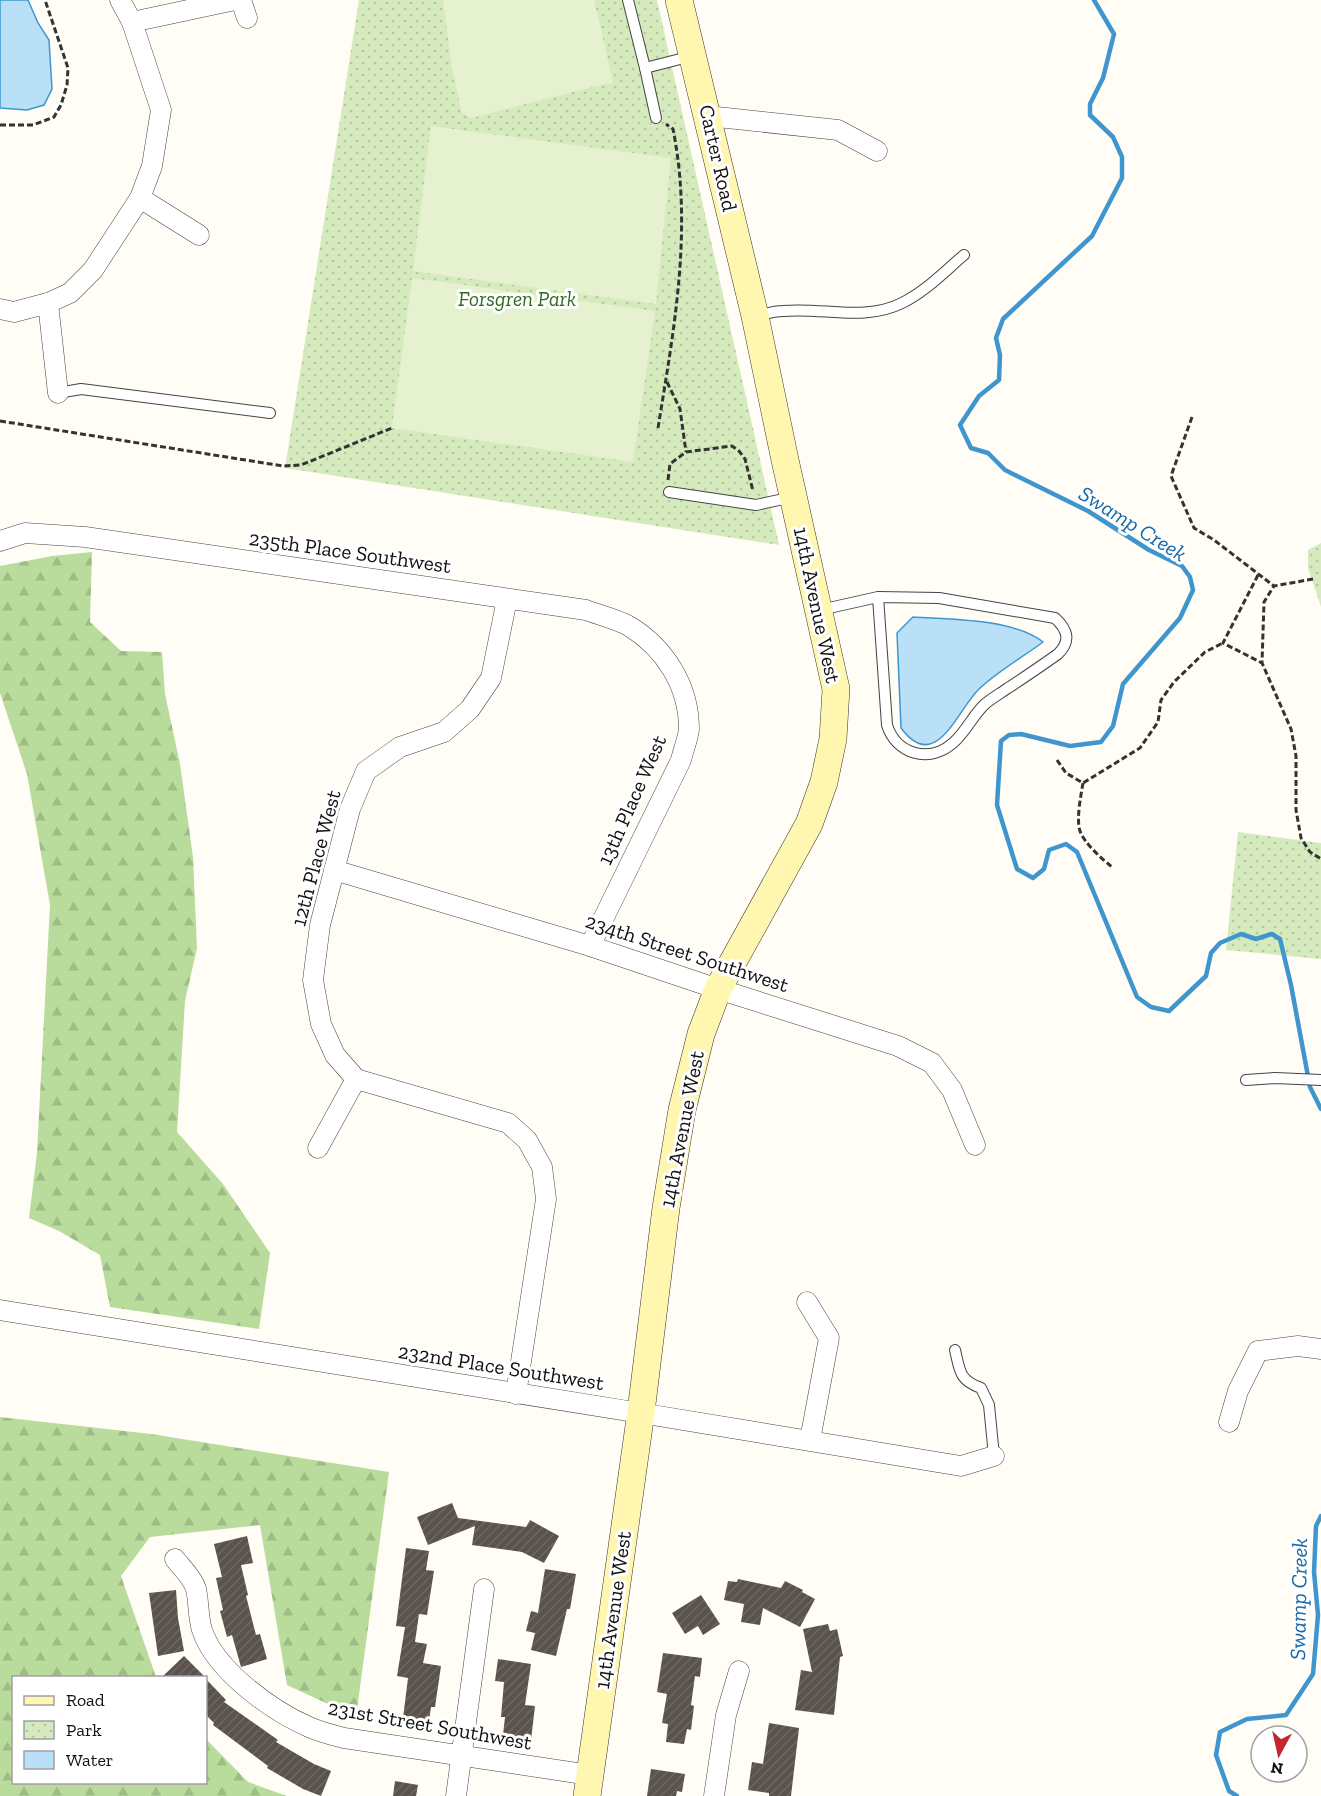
<svg xmlns="http://www.w3.org/2000/svg" width="1321" height="1796" font-family="'Zilla Slab',serif">
<defs>
<pattern id="forest-firs" width="22" height="20" patternUnits="userSpaceOnUse" patternTransform="scale(1.5)"><rect width="22" height="20" fill="#b9dc9c"/><path d="M5 1l3.5 6h-7zM16 11l3.5 6h-7z" fill="#9ebc85"/></pattern>
<pattern id="park-dots" width="8" height="8" patternUnits="userSpaceOnUse" patternTransform="scale(1.5)"><rect width="8" height="8" fill="#d5ebbd"/><path d="M2 2h.1M6 6h.1" fill="none" stroke="#b6c8a1" stroke-width="1.8" stroke-linecap="round"/></pattern>
<pattern id="building-hatch" width="6" height="6" patternUnits="userSpaceOnUse" patternTransform="scale(1.5)"><rect width="6" height="6" fill="#5a524d"/><path d="M-1 1l2-2M0 6l6-6M5 7l2-2" fill="none" stroke="#6d6662"/></pattern>
</defs>
<rect width="100%" height="100%" fill="#fffdf5"/>
<g fill="url(#forest-firs)">
<path d="M 92,552 L 90,622 L 121,651 L 162,652 L 165,694 L 180,764 L 193,857 L 197,948 L 185,1001 L 177,1132 L 223,1184 L 270,1253 L 259,1329 L 110,1307 L 100,1255 L 59,1231 L 29,1218 L 37,1153 L 50,905 L 27,774 L 0,693 L 0,566 L 52,556 Z"/>
<path d="M 0,1417 L 151,1434 L 389,1472 L 356,1717 L 287,1685 L 260,1525 L 150,1537 L 121,1576 L 156,1677 L 14,1678 L 14,1782 L 206,1782 L 206,1739 L 248,1782 L 287,1796 L 0,1796 Z"/>
</g>
<g fill="url(#park-dots)">
<path d="M 359,0 L 657,0 L 779,545 L 285,468 Z"/>
<path d="M 1321,543 L 1321,607 L 1308,568 L 1308,550 Z"/>
<path d="M 1238,832 L 1321,843 L 1321,959 L 1226,950 Z"/>
</g>
<g fill="#e6f2cf">
<path d="M 443,0 L 594,0 L 613,82 L 471,118 L 462,113 L 452,69 Z"/>
<path d="M 431,126 L 671,158 L 656,304 L 413,271 Z"/>
<path d="M 412,278 L 655,311 L 633,462 L 392,428 Z"/>
</g>
<g fill="#b9e0f7" stroke="#3f96cf" stroke-width="1.5">
<path d="M 0,0 L 28,0 L 38,23 L 49,40 L 52,89 L 44,105 L 27,110 L 0,108 Z"/>
<path d="M 913,617 C 950,619 1014,619 1043,642 C 1023,657 998,671 979,689 C 957,710 936,775 901,728 L 897,633 Z"/>
</g>
<g fill="none" stroke-linecap="round" stroke-linejoin="round">
<g stroke="#3f96cf" stroke-width="4.5">
<path d="M 1094,0 L 1114,34 L 1103,78 L 1090,104 L 1090,115 L 1113,137 L 1122,157 L 1122,178 L 1092,236 L 1003,319 L 996,338 L 1000,355 L 999,380 L 979,396 L 960,425 L 971,448 L 988,453 L 1005,470 L 1088,511 L 1149,550 L 1182,566 L 1190,577 L 1193,590 L 1180,618 L 1123,684 L 1113,726 L 1101,742 L 1070,746 L 1021,734 L 1009,735 L 1001,741 L 997,805 L 1017,869 L 1033,878 L 1044,869 L 1049,850 L 1066,844 L 1077,852 L 1137,997 L 1151,1007 L 1169,1011 L 1206,976 L 1211,953 L 1220,943 L 1241,934 L 1256,939 L 1272,934 L 1280,939 L 1291,985 L 1310,1087 L 1321,1109"/>
<path d="M 1237,1796 L 1229,1791 L 1216,1755 L 1220,1732 L 1247,1719 L 1286,1715 L 1313,1674 L 1318,1615 L 1314,1572 L 1316,1526 L 1321,1516"/>
</g>
</g>
<g fill="url(#building-hatch)">
<path d="M 452,1503 L 458,1518 L 526,1527 L 530,1520 L 559,1536 L 544,1563 L 522,1552 L 472,1545 L 475,1526 L 428,1545 L 417,1517 Z"/>
<path d="M 247,1536 L 253,1563 L 241,1565 L 248,1595 L 246,1596 L 256,1635 L 260,1634 L 267,1659 L 241,1667 L 232,1635 L 227,1637 L 220,1611 L 223,1610 L 216,1578 L 222,1577 L 214,1544 Z"/>
<path d="M 406,1548 L 429,1551 L 426,1570 L 434,1571 L 427,1615 L 419,1614 L 415,1642 L 427,1644 L 423,1663 L 441,1666 L 435,1707 L 431,1707 L 429,1721 L 403,1718 L 408,1678 L 397,1676 L 405,1627 L 396,1626 Z"/>
<path d="M 545,1569 L 576,1574 L 570,1609 L 567,1609 L 556,1656 L 531,1650 L 535,1633 L 526,1631 L 531,1611 L 538,1613 Z"/>
<path d="M 738,1579 L 781,1588 L 785,1581 L 803,1590 L 802,1592 L 815,1599 L 800,1627 L 763,1608 L 760,1625 L 741,1622 L 744,1604 L 724,1600 L 728,1581 L 737,1582 Z"/>
<path d="M 176,1590 L 178,1618 L 184,1651 L 158,1656 L 149,1593 Z"/>
<path d="M 701,1595 L 720,1624 L 703,1635 L 698,1626 L 685,1634 L 672,1613 Z"/>
<path d="M 828,1624 L 830,1631 L 837,1629 L 843,1656 L 840,1657 L 834,1715 L 795,1710 L 801,1670 L 812,1672 L 803,1629 Z"/>
<path d="M 663,1653 L 702,1658 L 700,1677 L 695,1676 L 691,1705 L 694,1706 L 691,1730 L 687,1729 L 684,1744 L 666,1742 L 668,1724 L 662,1723 L 667,1694 L 657,1692 Z"/>
<path d="M 184,1656 L 205,1677 L 162,1677 Z"/>
<path d="M 498,1659 L 531,1664 L 525,1705 L 535,1706 L 531,1740 L 503,1735 L 505,1717 L 501,1717 L 504,1682 L 495,1681 Z"/>
<path d="M 206,1679 L 226,1700 L 224,1702 L 278,1740 L 276,1742 L 314,1764 L 331,1771 L 321,1796 L 303,1789 L 267,1768 L 268,1766 L 213,1725 L 214,1723 L 206,1715 Z"/>
<path d="M 769,1723 L 799,1728 L 791,1796 L 769,1796 L 769,1793 L 748,1790 L 752,1762 L 763,1764 Z"/>
<path d="M 651,1769 L 685,1774 L 682,1792 L 677,1791 L 676,1796 L 647,1796 Z"/>
<path d="M 395,1781 L 418,1785 L 416,1796 L 393,1796 Z"/>
</g>
<g fill="none" stroke-linecap="round" stroke-linejoin="round">
<defs>
<g id="lane">
<path d="M 628,0 L 645,68 L 692,56"/>
<path d="M 645,68 L 656,118"/>
<path d="M 756,316 C 765,314 774,311 783,311 C 823,307 864,322 902,303 C 925,292 945,271 964,255"/>
<path d="M 58,393 L 81,389 L 270,413"/>
<path d="M 669,492 L 756,505 L 793,497"/>
<path d="M 820,610 L 878,597 L 939,598 L 1055,618 C 1068,630 1071,641 1058,654 C 1041,666 1025,677 1008,688 C 1001,693 992,698 985,704 C 973,715 966,732 953,743 C 929,764 896,754 887,725 L 878,597"/>
<path d="M 1246,1080 L 1275,1078 L 1321,1080"/>
<path d="M 955,1350 C 960,1371 959,1380 981,1388 L 989,1405 L 994,1456"/>
</g>
<g id="street">
<path d="M 241,0 L 247,18"/>
<path d="M 132,22 L 235,0"/>
<path d="M 708,116 L 838,130 L 877,151"/>
<path d="M 140,198 L 199,235"/>
<path d="M 48,303 L 58,393"/>
<path d="M 0,309 L 14,312 L 48,303 L 70,293 L 93,270 L 140,198 L 152,166 L 161,110 L 132,22 L 120,0"/>
<path d="M 0,541 L 25,533 L 85,537 L 586,610 C 599,615 616,619 629,626 C 665,648 689,686 689,729 C 688,739 683,751 681,760 L 590,946"/>
<path d="M 334,870 L 590,946 L 718,989 L 898,1046 L 932,1063 L 952,1090 L 975,1145"/>
<path d="M 356,1079 L 335,1055 L 321,1024 L 313,980 L 320,925 L 350,809 L 366,771 L 400,747 L 444,732 L 470,709 L 491,678 L 507,599"/>
<path d="M 356,1079 L 508,1123 L 527,1140 L 542,1167 L 546,1199 L 516,1394"/>
<path d="M 318,1148 L 356,1079"/>
<path d="M 807,1302 L 829,1338 L 810,1440"/>
<path d="M 0,1310 C 320,1362 641,1412 961,1466 L 994,1456"/>
<path d="M 1229,1422 L 1238,1391 L 1258,1351 L 1298,1346 L 1321,1349"/>
<path d="M 175,1559 C 181,1567 193,1578 196,1589 C 199,1602 198,1617 202,1630 C 215,1670 272,1711 309,1727 C 320,1732 332,1735 344,1738 L 590,1775"/>
<path d="M 456,1796 L 484,1589"/>
<path d="M 714,1796 L 726,1715 L 739,1671"/>
</g>
<path id="secondary" d="M 587,1796 L 641,1412 L 666,1208 L 682,1110 L 701,1034 L 718,989 L 809,824 L 824,782 L 833,739 L 836,689 L 785,460 L 755,316 L 679,0"/>
</defs>
<use href="#lane" stroke="#444" stroke-width="12"/>
<use href="#street" stroke="#444" stroke-width="21"/>
<use href="#secondary" stroke="#333" stroke-width="28"/>
<g stroke="#333" stroke-width="3" stroke-dasharray="6 3" stroke-linecap="butt">
<path d="M 0,125 L 33,125 L 54,117 L 61,105 L 67,85 L 68,68 L 45,0"/>
<path d="M 667,382 L 680,409 L 686,452"/>
<path d="M 1192,417 L 1171,476 L 1194,528 L 1214,540 L 1274,586"/>
<path d="M 0,421 L 283,466 L 301,465 L 392,428"/>
<path d="M 658,428 C 674,329 693,229 673,129 L 666,124"/>
<path d="M 668,480 L 670,464 L 686,452 L 732,446 L 739,451 L 745,459 L 753,491"/>
<path d="M 1258,575 L 1223,643 L 1262,663"/>
<path d="M 1313,579 L 1274,586 L 1264,602 L 1262,663 L 1291,729 L 1296,756 L 1296,810 L 1301,838 L 1310,852 L 1321,859"/>
<path d="M 1057,760 L 1066,773 L 1083,783 L 1140,748 L 1158,722 L 1161,700 L 1174,682 L 1205,652 L 1223,643"/>
<path d="M 1083,783 C 1081,795 1076,819 1080,831 C 1084,843 1102,859 1112,867"/>
</g>
<use href="#lane" stroke="#fff" stroke-width="10"/>
<use href="#street" stroke="#fff" stroke-width="20"/>
<use href="#secondary" stroke="#fff6b0" stroke-width="27"/>
</g>
<g text-anchor="middle" stroke-width="6" stroke-linejoin="round" paint-order="stroke">
<g font-size="21" fill="#111" stroke="#fff">
<text transform="translate(718 158) rotate(77)" y="7">Carter Road</text>
<text transform="translate(350 552) rotate(8)" y="7">235th Place Southwest</text>
<text transform="translate(817 605) rotate(78)" y="7">14th Avenue West</text>
<text transform="translate(632 800) rotate(-66)" y="7">13th Place West</text>
<text transform="translate(316 858) rotate(-75)" y="7">12th Place West</text>
<text transform="translate(687 953) rotate(18)" y="7">234th Street Southwest</text>
<text transform="translate(682 1129) rotate(-79)" y="7">14th Avenue West</text>
<text transform="translate(501 1367) rotate(9)" y="7">232nd Place Southwest</text>
<text transform="translate(613 1610) rotate(-82)" y="7">14th Avenue West</text>
<text transform="translate(430 1725) rotate(10)" y="7">231st Street Southwest</text>
</g>
<g font-size="21" font-style="italic" fill="#2f6b1f" stroke="#fff">
<text x="517" y="306">Forsgren Park</text>
</g>
<g font-size="22" font-style="italic" fill="#1768a6" stroke="#fff">
<text transform="translate(1133 523) rotate(32)" y="8">Swamp Creek</text>
<text transform="translate(1298 1599) rotate(-89)" y="8">Swamp Creek</text>
</g>
</g>
<rect x="12" y="1676" width="195" height="108" fill="#ffffff" stroke="#a0a0a0" stroke-width="1.5"/>
<rect x="24" y="1696" width="30" height="9" fill="#fff6b0" stroke="#a0a0a0" stroke-width="1.5"/>
<text x="66" y="1706" font-size="18" fill="#111111">Road</text>
<rect x="24" y="1721" width="30" height="18" fill="url(#park-dots)" stroke="#a0a0a0" stroke-width="1.5"/>
<text x="66" y="1736" font-size="18" fill="#111111">Park</text>
<rect x="24" y="1751" width="30" height="18" fill="#b9e0f7" stroke="#a0a0a0" stroke-width="1.5"/>
<text x="66" y="1766" font-size="18" fill="#111111">Water</text>
<g transform="translate(1279 1754) rotate(188)"><circle r="28" fill="#ffffff" stroke="#a0a0a0" stroke-width="1.5"/>
<path d="M0-4.5L10 22L0 15L-10 22Z" fill="#c4262e"/>
<text y="-9" font-size="16" font-weight="bold" text-anchor="middle" fill="#111111">N</text>
</g>
</svg>
